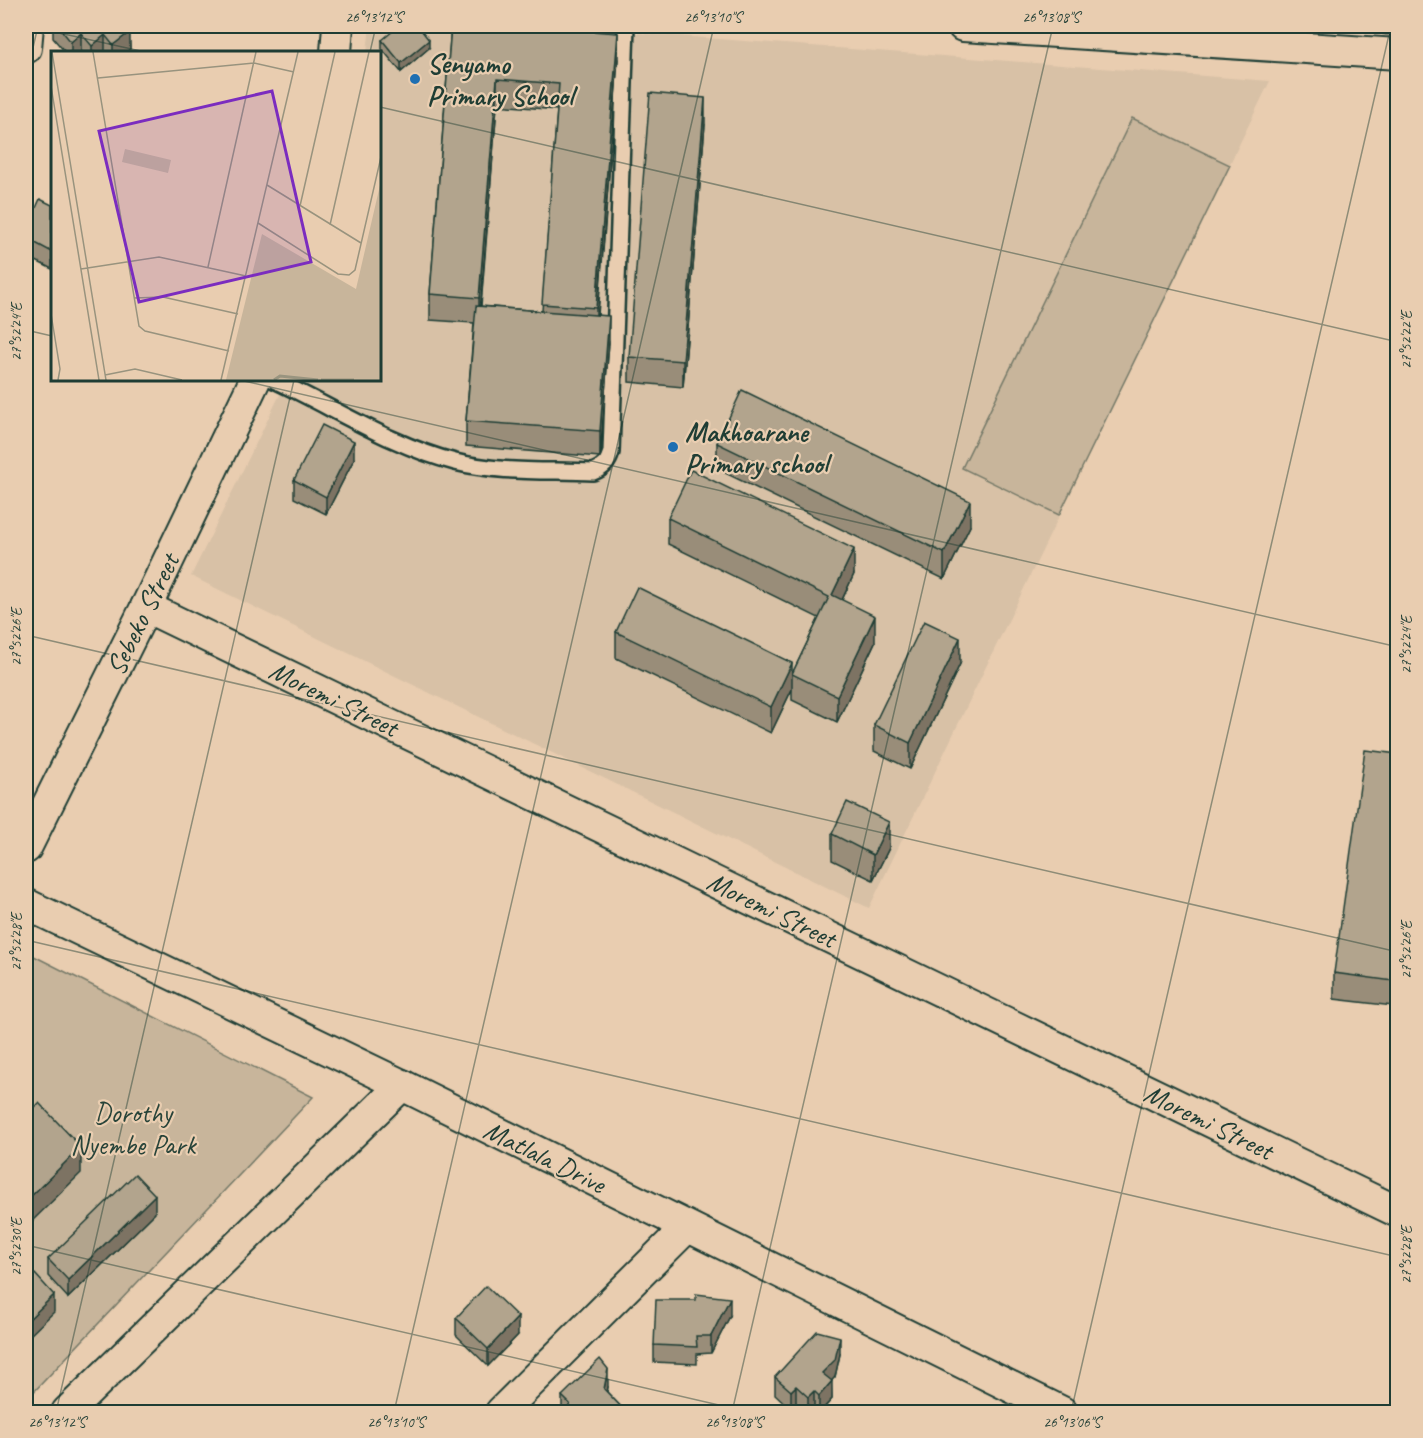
<svg xmlns="http://www.w3.org/2000/svg" width="1423" height="1438" font-family="Caveat,sans-serif">
<rect width="100%" height="100%" fill="#e9cdb0"/>
<filter id="ink" filterUnits="userSpaceOnUse"><feTurbulence type="fractalNoise" baseFrequency=".0167" numOctaves="2"/><feDisplacementMap in="SourceGraphic" scale="12" xChannelSelector="R" yChannelSelector="G"/><feConvolveMatrix kernelMatrix="1 2 1 2 8 2 1 2 1" color-interpolation-filters="sRGB"/></filter>
<g filter="url(#ink)">
<path fill="#d8c1a6" d="M 370,26 L 548,26 L 1270,81 L 869,908 L 191,576 L 287,380 L 380,380 L 380,52 L 367,52 Z"/>
<g fill="#c8b59b" stroke="#747968" stroke-width="1.5">
<path d="M 1132,118 L 1230,165 L 1059,515 L 962,468 Z"/>
<path d="M 26,952 L 313,1097 L 26,1400 Z"/>
</g>
<g fill="none" stroke-linecap="round" stroke-linejoin="round">
<defs>
<path id="service" d="M 274,380 C 333,407 392,446 455,462 C 499,473 548,470 593,472 C 603,468 608,463 611,452 L 626,26"/>
<g id="minor">
<path d="M 963,26 L 1398,54"/>
<path d="M 26,48 L 28,26"/>
<path d="M 336,52 L 338,26"/>
<path d="M 146,607 L 1398,1212"/>
<path d="M 26,848 L 146,607 L 255,380"/>
<path d="M 26,904 L 402,1085 L 1062,1412"/>
<path d="M 67,1412 L 402,1085"/>
<path d="M 501,1412 L 687,1227"/>
</g>
</defs>
<use href="#service" stroke="#1f3d34" stroke-width="20"/>
<use href="#minor" stroke="#1f3d34" stroke-width="34"/>
<use href="#service" stroke="#e9cdb0" stroke-width="15"/>
<use href="#minor" stroke="#e9cdb0" stroke-width="30"/>
</g>
<g fill="#998d79" stroke="#1f3d34" stroke-width="1.5" fill-rule="evenodd">
<path d="M 53,26 L 128,26 L 130,49 L 126,52 L 83,52 L 81,51 L 80,52 L 65,52 L 53,38 Z"/>
<path d="M 451,26 L 618,59 L 598,315 L 609,342 L 600,457 L 466,446 L 466,421 L 474,323 L 430,320 L 430,294 ZM 497,105 L 557,110 L 542,311 L 481,306 Z"/>
<path d="M 382,40 L 429,48 L 401,72 L 382,49 Z"/>
<path d="M 705,124 L 683,387 L 629,382 L 629,357 Z"/>
<path d="M 52,205 L 52,269 L 26,256 L 26,230 Z"/>
<path d="M 717,443 L 970,526 L 944,579 L 717,469 Z"/>
<path d="M 354,459 L 326,514 L 294,498 L 294,480 Z"/>
<path d="M 668,518 L 854,574 L 842,600 L 875,642 L 837,722 L 792,700 L 792,689 L 771,733 L 616,658 L 616,632 L 792,674 L 819,618 L 668,544 Z"/>
<path d="M 960,664 L 910,769 L 874,751 L 874,725 Z"/>
<path d="M 1398,754 L 1398,977 L 1393,1006 L 1334,999 L 1334,973 Z"/>
<path d="M 832,834 L 889,848 L 873,880 L 832,860 Z"/>
<path d="M 155,1213 L 68,1298 L 48,1276 L 48,1259 Z"/>
<path d="M 730,1316 L 711,1353 L 697,1354 L 697,1364 L 654,1362 L 654,1345 Z"/>
<path d="M 456,1318 L 518,1335 L 488,1366 L 456,1335 Z"/>
<path d="M 840,1354 L 835,1377 L 831,1381 L 832,1399 L 820,1413 L 818,1413 L 814,1409 L 810,1413 L 805,1413 L 796,1403 L 791,1409 L 775,1394 L 775,1377 Z"/>
<path d="M 608,1387 L 607,1392 L 627,1413 L 562,1413 L 562,1396 Z"/>
</g>
<g fill="#7d7363" stroke="#1f3d34" stroke-width="1.5">
<path d="M 130,32 L 130,49 L 126,52 L 113,52 L 113,45 Z"/>
<path d="M 81,33 L 81,51 L 80,52 L 71,52 L 71,42 Z"/>
<path d="M 618,33 L 618,59 L 596,334 L 596,308 Z"/>
<path d="M 105,35 L 105,52 L 92,52 L 92,46 Z"/>
<path d="M 429,40 L 429,48 L 401,72 L 401,63 Z"/>
<path d="M 497,79 L 497,105 L 479,324 L 479,298 Z"/>
<path d="M 705,98 L 705,124 L 683,387 L 683,361 Z"/>
<path d="M 609,316 L 609,342 L 600,457 L 600,431 Z"/>
<path d="M 354,441 L 354,459 L 326,514 L 326,497 Z"/>
<path d="M 970,501 L 970,526 L 944,579 L 944,553 Z"/>
<path d="M 854,549 L 854,574 L 832,621 L 832,595 Z"/>
<path d="M 875,616 L 875,642 L 837,722 L 837,696 Z"/>
<path d="M 960,638 L 960,664 L 910,769 L 910,743 Z"/>
<path d="M 792,663 L 792,689 L 771,733 L 771,707 Z"/>
<path d="M 889,822 L 889,848 L 873,880 L 873,855 Z"/>
<path d="M 1398,951 L 1398,977 L 1393,1006 L 1393,981 Z"/>
<path d="M 81,1147 L 81,1173 L 26,1227 L 26,1201 Z"/>
<path d="M 155,1195 L 155,1213 L 68,1298 L 68,1280 Z"/>
<path d="M 54,1295 L 54,1312 L 26,1339 L 26,1322 Z"/>
<path d="M 730,1298 L 730,1316 L 711,1353 L 711,1336 Z"/>
<path d="M 518,1317 L 518,1335 L 488,1366 L 488,1349 Z"/>
<path d="M 840,1337 L 840,1354 L 835,1377 L 822,1391 L 822,1373 Z"/>
<path d="M 608,1369 L 608,1387 L 604,1406 L 604,1389 Z"/>
<path d="M 832,1381 L 832,1399 L 819,1413 L 819,1396 Z"/>
<path d="M 796,1386 L 796,1403 L 791,1409 L 791,1391 Z"/>
<path d="M 814,1391 L 814,1409 L 810,1413 L 808,1413 L 808,1397 Z"/>
</g>
<g fill="#b2a48d" stroke="#1f3d34" stroke-width="1.5">
<path d="M 58,26 L 125,26 L 130,32 L 113,45 L 105,35 L 92,46 L 81,33 L 71,42 Z"/>
<path d="M 399,26 L 418,26 L 429,40 L 401,63 L 382,40 Z"/>
<path d="M 451,26 L 527,26 L 618,33 L 596,308 L 542,304 L 559,84 L 497,79 L 479,298 L 430,294 Z"/>
<path d="M 650,93 L 705,98 L 683,361 L 629,357 Z"/>
<path d="M 40,199 L 52,205 L 52,252 L 26,238 L 26,230 Z"/>
<path d="M 476,306 L 609,316 L 600,431 L 466,421 Z"/>
<path d="M 742,390 L 970,501 L 944,553 L 717,443 Z"/>
<path d="M 322,425 L 354,441 L 326,497 L 294,480 Z"/>
<path d="M 691,470 L 854,549 L 832,595 L 875,616 L 837,696 L 792,674 L 829,597 L 668,518 Z"/>
<path d="M 637,587 L 792,663 L 771,707 L 616,632 Z"/>
<path d="M 924,621 L 960,638 L 910,743 L 874,725 Z"/>
<path d="M 1365,750 L 1398,754 L 1398,951 L 1393,981 L 1334,973 Z"/>
<path d="M 847,802 L 889,822 L 873,855 L 832,834 Z"/>
<path d="M 39,1103 L 81,1147 L 26,1201 L 26,1116 Z"/>
<path d="M 135,1174 L 155,1195 L 68,1280 L 48,1259 Z"/>
<path d="M 35,1274 L 54,1295 L 26,1322 L 26,1283 Z"/>
<path d="M 486,1286 L 518,1317 L 488,1349 L 456,1318 Z"/>
<path d="M 696,1294 L 730,1298 L 711,1336 L 696,1336 L 697,1347 L 654,1345 L 656,1300 L 696,1300 Z"/>
<path d="M 817,1331 L 840,1337 L 835,1360 L 822,1373 L 832,1381 L 819,1396 L 814,1391 L 808,1397 L 796,1386 L 791,1391 L 775,1377 Z"/>
<path d="M 600,1359 L 608,1369 L 604,1389 L 627,1413 L 565,1413 L 570,1404 L 562,1396 Z"/>
</g>
</g>
<path fill="none" stroke="#1f3d34" stroke-width="1.5" stroke-opacity="0.45" d="M 28,26 L 145,52M 1350,26 L 1398,37M 370,52 L 376,26M 26,78 L 38,26M 380,107 L 1398,342M 26,330 L 52,336M 240,380 L 1398,647M 26,635 L 1398,952M 26,940 L 1398,1257M 26,1245 L 749,1412M 56,1412 L 294,380M 394,1412 L 714,26M 732,1412 L 1053,26M 1071,1412 L 1391,26"/>
<g fill="#1f6fb2" stroke="#e9cdb0" stroke-width="2">
<circle cx="415" cy="79" r="6"/>
<circle cx="673" cy="447" r="6"/>
</g>
<g text-anchor="middle" stroke-width="4.5" stroke-linejoin="round" paint-order="stroke">
<g font-size="28" font-weight="bold" fill="#1f3d34" stroke="#e9cdb0" text-anchor="start">
<text x="427" y="73">Senyamo<tspan x="427" dy="32">Primary School</tspan></text>
<text x="685" y="441">Makhoarane<tspan x="685" dy="32">Primary school</tspan></text>
</g>
<g font-size="28" fill="#1f3d34" stroke="#e9cdb0">
<text transform="translate(142 614) rotate(-64)" y="10">Sebeko Street</text>
<text transform="translate(334 698) rotate(26)" y="10">Moremi Street</text>
<text transform="translate(772 909) rotate(26)" y="10">Moremi Street</text>
<text transform="translate(1209 1121) rotate(26)" y="10">Moremi Street</text>
<text transform="translate(545 1156) rotate(26)" y="10">Matlala Drive</text>
</g>
<g font-size="28" fill="#274339" stroke="#e9cdb0">
<text x="133" y="1122">Dorothy<tspan x="133" dy="32">Nyembe Park</tspan></text>
</g>
</g>
<g transform="translate(51 51)">
<rect width="330" height="330" fill="#e9cdb0"/>
<path d="M 74,98 L 120,109 L 117,122 L 71,111 ZM 330,130 L 330,329 L 175,329 L 211,183 L 305,238 Z" fill="#c8b59b"/>
<path fill="none" stroke="#99947f" stroke-width="3" d="M 223,329 L 229,325 L 267,329M 270,329 L 303,329"/>
<path fill="none" stroke="#98937e" stroke-width="1.5" d="M 1,1 L 55,329M 42,1 L 88,275 L 94,280 L 178,300M 47,27 L 203,12 L 243,21M 0,35 L 48,329M 216,134 L 310,192M 249,155 L 284,1M 207,172 L 287,223 L 298,224 L 304,219 L 330,106M 279,174 L 318,1M 157,216 L 205,1M 30,218 L 108,206 L 195,225M 83,247 L 112,246 L 187,263M 0,263 L 9,318 L 7,329M 54,324 L 84,318 L 131,329M 170,329 L 247,1"/>
<path fill="#7b2cbf" fill-opacity="0.15" stroke="#7b2cbf" stroke-width="3" d="M 221,40 L 260,211 L 88,251 L 48,80 Z"/>
<rect width="330" height="330" fill="none" stroke="#1f3d34" stroke-width="3"/>
</g>
<rect width="1423" height="1438" fill="none" stroke="#e9cdb0" stroke-width="66"/>
<rect x="33" y="33" width="1357" height="1372" fill="none" stroke="#1f3d34" stroke-width="2"/>
<g font-size="15" text-anchor="middle" fill="#1f3d34">
<text x="374" y="22">26°13'12"S</text>
<text x="713" y="22">26°13'10"S</text>
<text x="1051" y="22">26°13'08"S</text>
<text transform="translate(16 332) rotate(-90)" y="5">27°52'24"E</text>
<text transform="translate(1406 340) rotate(-90)" y="5">27°52'22"E</text>
<text transform="translate(16 637) rotate(-90)" y="5">27°52'26"E</text>
<text transform="translate(1406 645) rotate(-90)" y="5">27°52'24"E</text>
<text transform="translate(16 942) rotate(-90)" y="5">27°52'28"E</text>
<text transform="translate(1406 950) rotate(-90)" y="5">27°52'26"E</text>
<text transform="translate(16 1247) rotate(-90)" y="5">27°52'30"E</text>
<text transform="translate(1406 1255) rotate(-90)" y="5">27°52'28"E</text>
<text x="57" y="1427">26°13'12"S</text>
<text x="396" y="1427">26°13'10"S</text>
<text x="734" y="1427">26°13'08"S</text>
<text x="1072" y="1427">26°13'06"S</text>
</g>
</svg>
